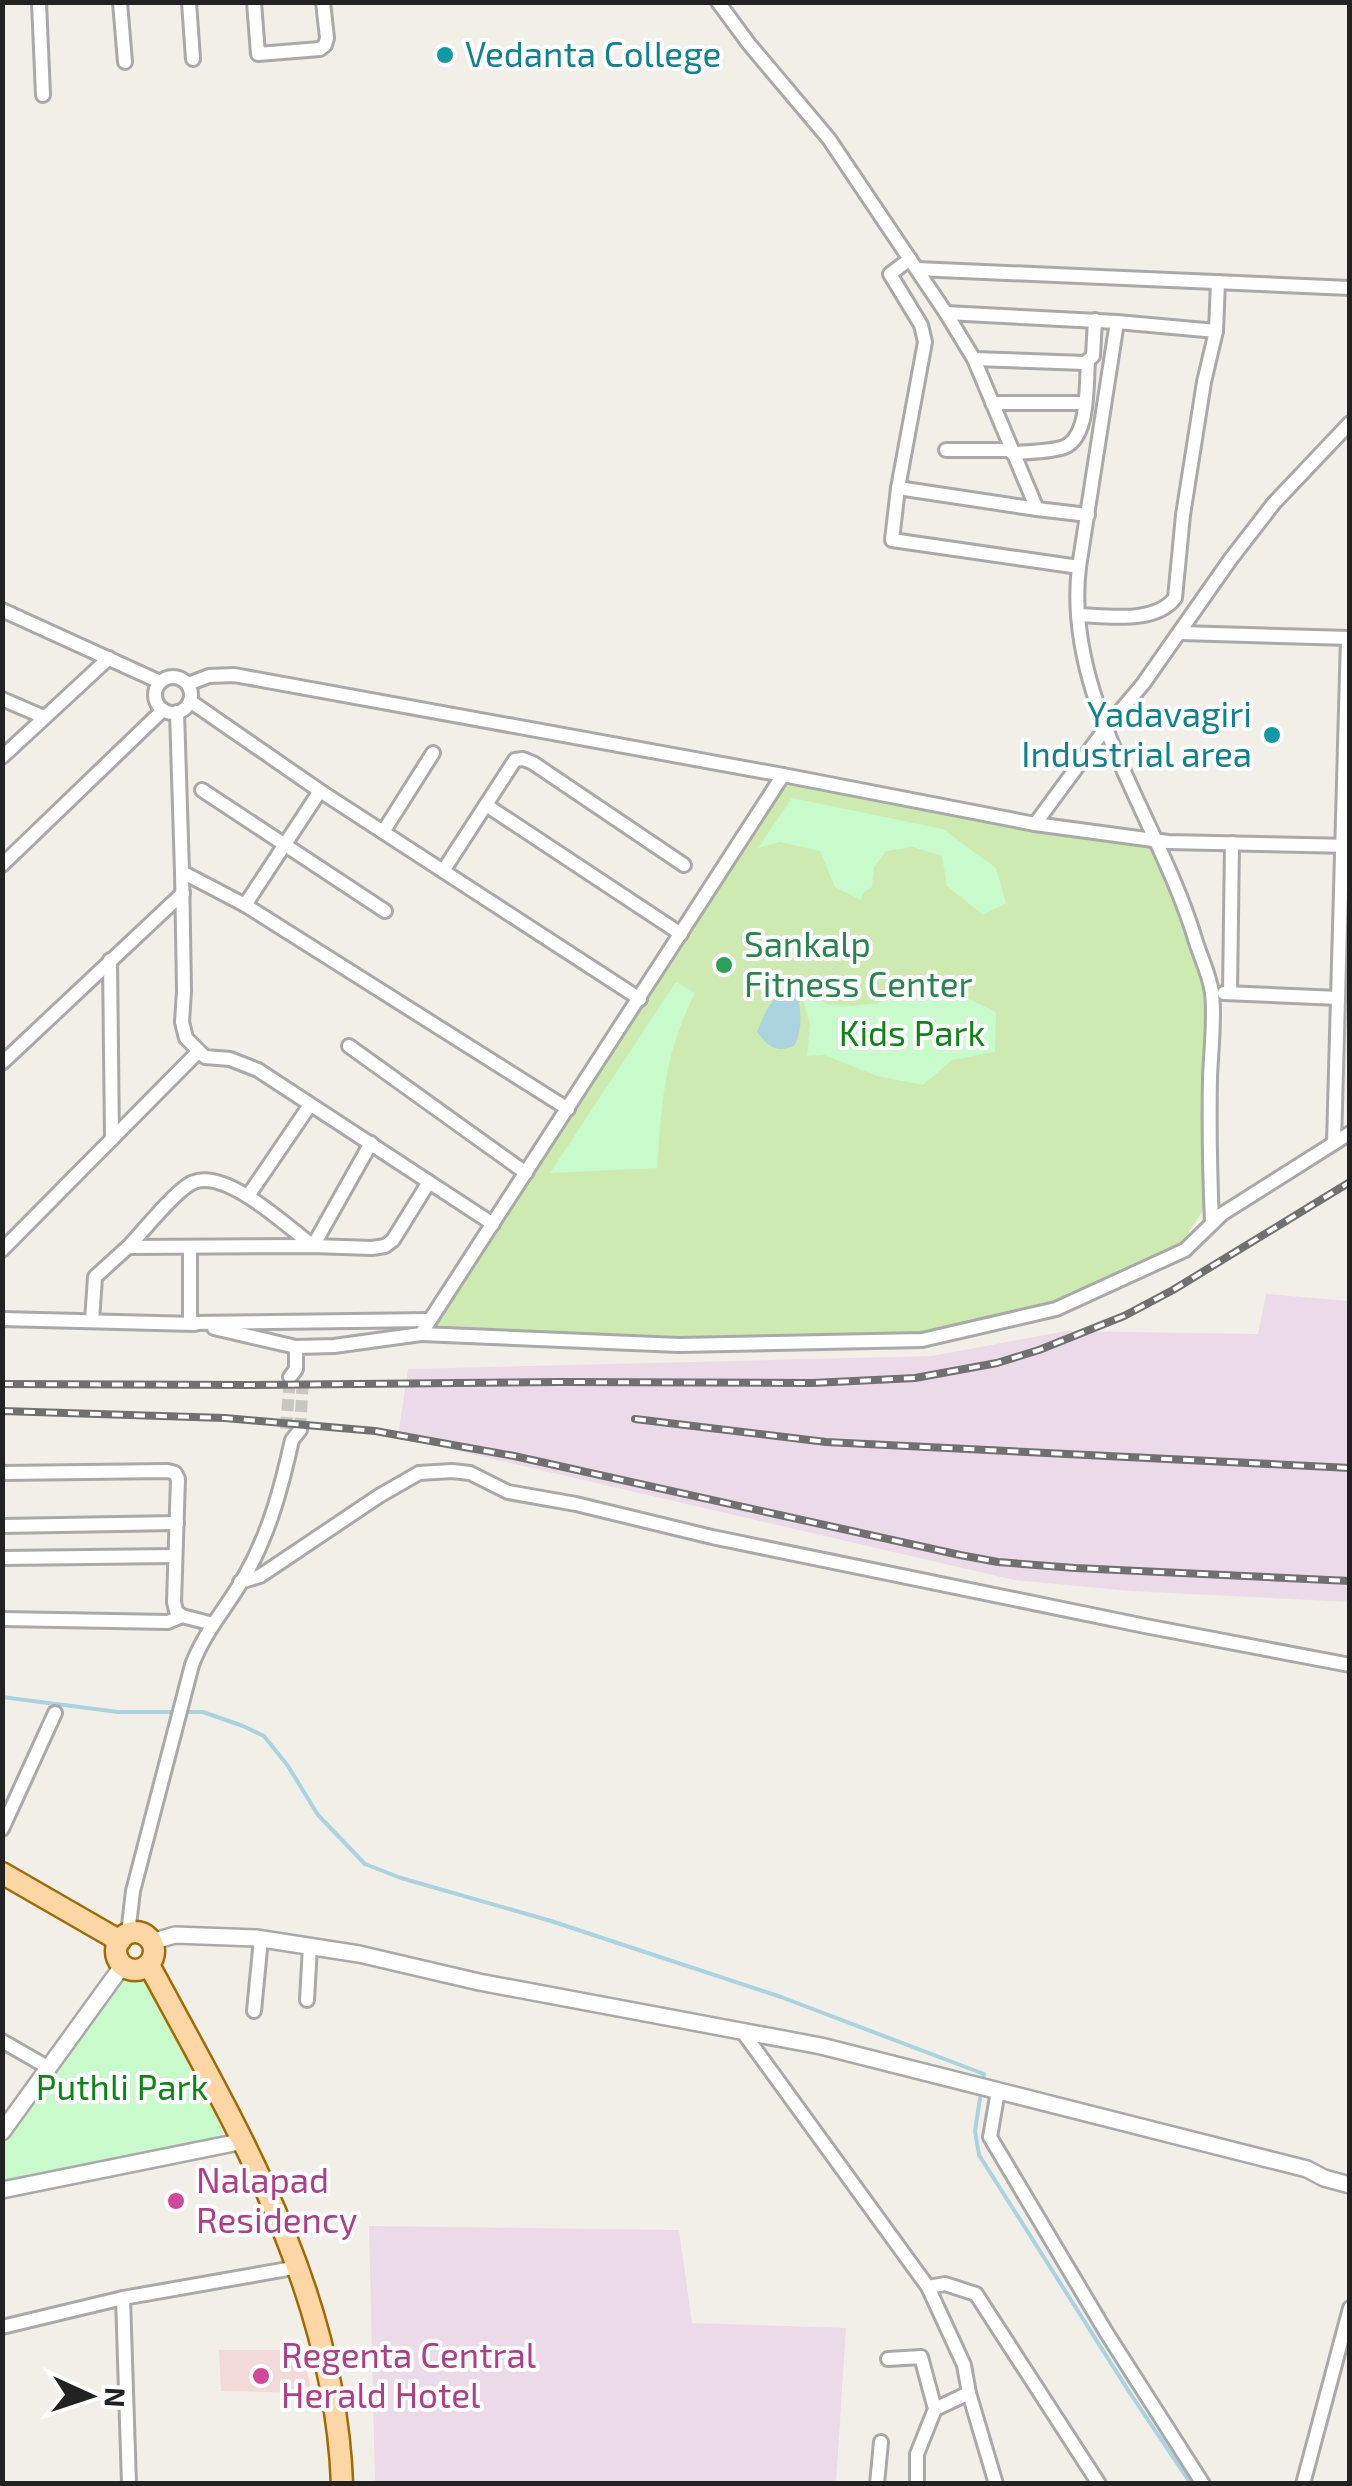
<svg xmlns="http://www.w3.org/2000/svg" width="1352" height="2486" font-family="'Exo 2',sans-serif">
<rect width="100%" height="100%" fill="#f2efe9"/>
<path fill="#f2dad9" d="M 219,2350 L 302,2350 L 312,2393 L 221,2391 Z"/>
<g fill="#ebdbe8">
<path d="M 1266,1294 L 1349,1301 L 1349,1602 L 1131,1591 L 1014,1580 L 398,1437 L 408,1369 L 932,1356 L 1066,1331 L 1258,1334 Z"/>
<path d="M 369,2226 L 679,2230 L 692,2323 L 846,2328 L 836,2483 L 375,2483 Z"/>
</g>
<path fill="#cdebb0" d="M 786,780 L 1155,846 L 1205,991 L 1204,1209 L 1183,1241 L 1060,1301 L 921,1334 L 678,1340 L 429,1329 Z"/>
<g fill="#c8facc">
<path d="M 792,798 L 943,829 L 996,868 L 1006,903 L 983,915 L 947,886 L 942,856 L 913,847 L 886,851 L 874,867 L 872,887 L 864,892 L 861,900 L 835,887 L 820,851 L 780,842 L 758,848 Z"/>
<path d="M 919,975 L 996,1012 L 995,1052 L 952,1060 L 923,1085 L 877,1076 L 824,1055 L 807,1056 L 810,1025 L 800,988 L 828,1005 L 852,1006 L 878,1003 Z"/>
<path d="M 676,982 L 695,993 C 664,1055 662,1101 657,1168 L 550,1173 Z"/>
<path d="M 148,1968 L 224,2134 L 3,2192 L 3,2135 L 127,1970 L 138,1971 Z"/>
</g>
<path fill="#aad3df" d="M 789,987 L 797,992 C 801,1011 803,1027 795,1045 C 777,1054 768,1047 757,1032 C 766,1010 769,1001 789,987 Z"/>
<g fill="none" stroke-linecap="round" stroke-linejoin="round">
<g stroke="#aad3df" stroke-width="4">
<path d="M 2,1697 L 118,1712 L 203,1712 L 243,1726 L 264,1736 L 288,1766 L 318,1815 L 365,1864 L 401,1878 L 551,1921 L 781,1997 L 984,2074 L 983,2081"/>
<path d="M 980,2098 L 975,2131 L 979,2155 L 1128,2390 L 1191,2484"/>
</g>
<g stroke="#c8c6c1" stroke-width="12" stroke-dasharray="12 6" stroke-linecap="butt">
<path d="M 286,1429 L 290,1377"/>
<path d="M 300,1430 L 303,1377"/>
</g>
<defs>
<g id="minor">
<path d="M 39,2 L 43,95"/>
<path d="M 120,2 L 125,62"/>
<path d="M 189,2 L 193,59"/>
<path d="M 254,2 L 258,54 L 320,49 L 325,45 L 327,38 L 323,2"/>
<path d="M 718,2 L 749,44 L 829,139 L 946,313 L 974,359 L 1037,509"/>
<path d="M 910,259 L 890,274 L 921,325 L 925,342 L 898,488 L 892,540 L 1079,567"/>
<path d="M 917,269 L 1350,288"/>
<path d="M 946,313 L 1117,322 L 1216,331"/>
<path d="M 1117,322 L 1079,567 C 1063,698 1160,820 1196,942 C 1201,958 1210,976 1212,993 C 1215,1017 1211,1052 1210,1077 C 1209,1126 1210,1174 1212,1223"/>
<path d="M 974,359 L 1085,363 L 1093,356 L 1095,320"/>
<path d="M 992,403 L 1085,403"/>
<path d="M 946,450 L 1011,450"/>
<path d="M 1012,453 C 1028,452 1046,452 1061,448 C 1090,441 1086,385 1088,361"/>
<path d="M 898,488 L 1037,509 L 1088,515"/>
<path d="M 2,610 L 160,682"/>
<path d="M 1078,615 C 1107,616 1155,624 1175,598 L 1183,515 L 1204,382 L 1216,331 L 1218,282"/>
<path d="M 1181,633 L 1350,638"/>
<circle cx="173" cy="695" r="18"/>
<path d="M 188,684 L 209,676 L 234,675 L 783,775 L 1035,824 L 1168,842 L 1350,846"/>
<path d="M 2,699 L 44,717"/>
<path d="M 190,701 L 320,791 L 640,999"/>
<path d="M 177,712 L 182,872 L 184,991 L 182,1022 L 186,1038 L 205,1057 L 230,1059 L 258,1070 L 493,1224"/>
<path d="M 2,757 L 109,658"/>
<path d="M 202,790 L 385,911"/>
<path d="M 486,805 L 681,934"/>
<path d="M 1035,824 L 1105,729 L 1143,684 L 1230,560 L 1274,503 L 1350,423"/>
<path d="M 383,832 L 433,753"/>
<path d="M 2,865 L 163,710"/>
<path d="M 443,871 L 515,760 L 523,759 L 533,763 L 684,865"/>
<path d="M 182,872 L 245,905 L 568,1109"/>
<path d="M 245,905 L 320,791"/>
<path d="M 110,960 L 112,1139"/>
<path d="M 1230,992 L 1232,843"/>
<path d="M 1224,993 L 1338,998"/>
<path d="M 349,1046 L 526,1173"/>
<path d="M 2,1063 L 183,893"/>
<path d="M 1334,1143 L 1348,638"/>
<path d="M 248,1196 L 310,1105"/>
<path d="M 128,1247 C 142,1233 177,1188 194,1182 C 227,1169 288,1227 313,1246 L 371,1143"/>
<path d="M 190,1247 L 190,1323 L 430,1320"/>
<path d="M 2,1250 L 198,1052"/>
<path d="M 2,1319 L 195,1324"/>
<path d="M 92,1321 L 95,1277 L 128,1247 L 313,1246 L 372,1248 L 385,1246 L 393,1240 L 429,1182"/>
<path d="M 214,1328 L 296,1347"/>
<path d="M 421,1334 L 679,1345 L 922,1340 L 1056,1309 L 1185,1250 L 1222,1214 L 1350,1133"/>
<path d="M 290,1377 L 296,1369 L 296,1347 L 334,1346 L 421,1334 L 783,775"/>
<path d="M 2,1473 L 168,1471 L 175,1473 L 178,1479 L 174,1602 L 176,1611 L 182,1616 L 213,1624"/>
<path d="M 2,1526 L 177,1523"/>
<path d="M 2,1558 L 175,1556"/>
<path d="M 240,1582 L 260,1576 L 379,1496 L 419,1473 L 452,1471 L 470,1473 L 508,1492 L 576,1504 L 712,1537 L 1145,1626 L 1350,1665"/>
<path d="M 2,1619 L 168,1622 L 182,1616"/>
<path d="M 2,1829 L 55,1713"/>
<path d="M 128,1934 L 133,1891 L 192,1665 C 205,1630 230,1604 247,1572 C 270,1531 282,1485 292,1440 L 300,1430"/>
<path d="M 307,2000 L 310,1946"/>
<path d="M 254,2011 L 261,1939"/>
<path d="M 742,2031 L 928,2287 L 964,2365 L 969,2393 L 996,2484"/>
<path d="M 2,2041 L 49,2068"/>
<path d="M 998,2091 L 990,2137 L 1106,2332 L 1203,2484"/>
<path d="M 928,2287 L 945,2284 L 976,2294 L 1099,2484"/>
<path d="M 123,2298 L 129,2484"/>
<path d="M 2,2327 L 123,2298 L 299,2267"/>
<path d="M 888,2359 L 921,2357 L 935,2409 L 917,2454 L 917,2480"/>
<path d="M 935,2409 L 969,2393"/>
<path d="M 877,2484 L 881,2442"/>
<path d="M 1303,2484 L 1350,2308"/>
</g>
<g id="tertiary">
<path d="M 151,1942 L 175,1935 L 256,1938 L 359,1954 L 479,1982 L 821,2046 L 1307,2169 L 1324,2178 L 1350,2185"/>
<path d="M 2,2132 L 123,1965"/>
<path d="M 2,2190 L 244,2141"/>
</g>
<g id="primary">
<path d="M 2,1873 L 120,1941"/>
<circle cx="135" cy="1951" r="19"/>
<path d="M 149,1965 C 238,2130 335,2290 342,2484"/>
</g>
</defs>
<use href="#minor" stroke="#a9a9a9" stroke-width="18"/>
<use href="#tertiary" stroke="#a9a9a9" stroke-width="20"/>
<use href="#primary" stroke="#a06b00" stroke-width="25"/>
<use href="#minor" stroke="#fff" stroke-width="12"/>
<use href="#tertiary" stroke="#fff" stroke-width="15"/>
<use href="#primary" stroke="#fcd6a4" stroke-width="20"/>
<defs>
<g id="rail">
<path d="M 2,1384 L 251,1385 L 561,1382 L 813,1383 L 915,1378 L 997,1363 L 1039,1350 L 1124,1316 L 1173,1290 L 1350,1182"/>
<path d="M 2,1411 L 225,1418 L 375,1431 L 514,1456 L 960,1555 L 998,1562 L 1075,1568 L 1350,1581"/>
<path d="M 635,1419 L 826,1442 L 1350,1468"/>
</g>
</defs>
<use href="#rail" stroke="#707070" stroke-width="8"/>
<use href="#rail" stroke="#fff" stroke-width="4" stroke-dasharray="11" stroke-linecap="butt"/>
</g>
<g fill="#0f9aa8" stroke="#fff" stroke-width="4">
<circle cx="445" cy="55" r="10"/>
<circle cx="1272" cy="735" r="10"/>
</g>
<circle fill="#2e9e5b" stroke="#fff" stroke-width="4" cx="724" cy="965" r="10"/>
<g fill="#d1479c" stroke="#fff" stroke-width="4">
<circle cx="176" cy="2201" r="10"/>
<circle cx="261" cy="2376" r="10"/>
</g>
<g text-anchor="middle" stroke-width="8" stroke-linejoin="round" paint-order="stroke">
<g font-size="35" fill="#0d838f" stroke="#fff" text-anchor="start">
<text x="465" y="67">Vedanta College</text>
<text x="1252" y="727" text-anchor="end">Yadavagiri<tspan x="1252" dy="40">Industrial area</tspan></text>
</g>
<g font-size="35" fill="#27864d" stroke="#fff" text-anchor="start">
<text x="744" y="957">Sankalp<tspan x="744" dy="40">Fitness Center</tspan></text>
</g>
<g font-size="35" fill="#0c8416" stroke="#fff">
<text x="912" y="1046">Kids Park</text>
<text x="122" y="2100">Puthli Park</text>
</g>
<g font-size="35" fill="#b23c85" stroke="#fff" text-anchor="start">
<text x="196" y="2193">Nalapad<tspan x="196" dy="40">Residency</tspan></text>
<text x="281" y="2368">Regenta Central<tspan x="281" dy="40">Herald Hotel</tspan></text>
</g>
</g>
<rect width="1352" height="2486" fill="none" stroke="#222222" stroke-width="10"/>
<g transform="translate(90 2396) rotate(93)" stroke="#ffffff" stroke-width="8" paint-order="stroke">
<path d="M0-8L18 38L0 25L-18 38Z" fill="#222222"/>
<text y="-15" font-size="28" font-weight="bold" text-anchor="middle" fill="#222222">N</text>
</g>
</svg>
